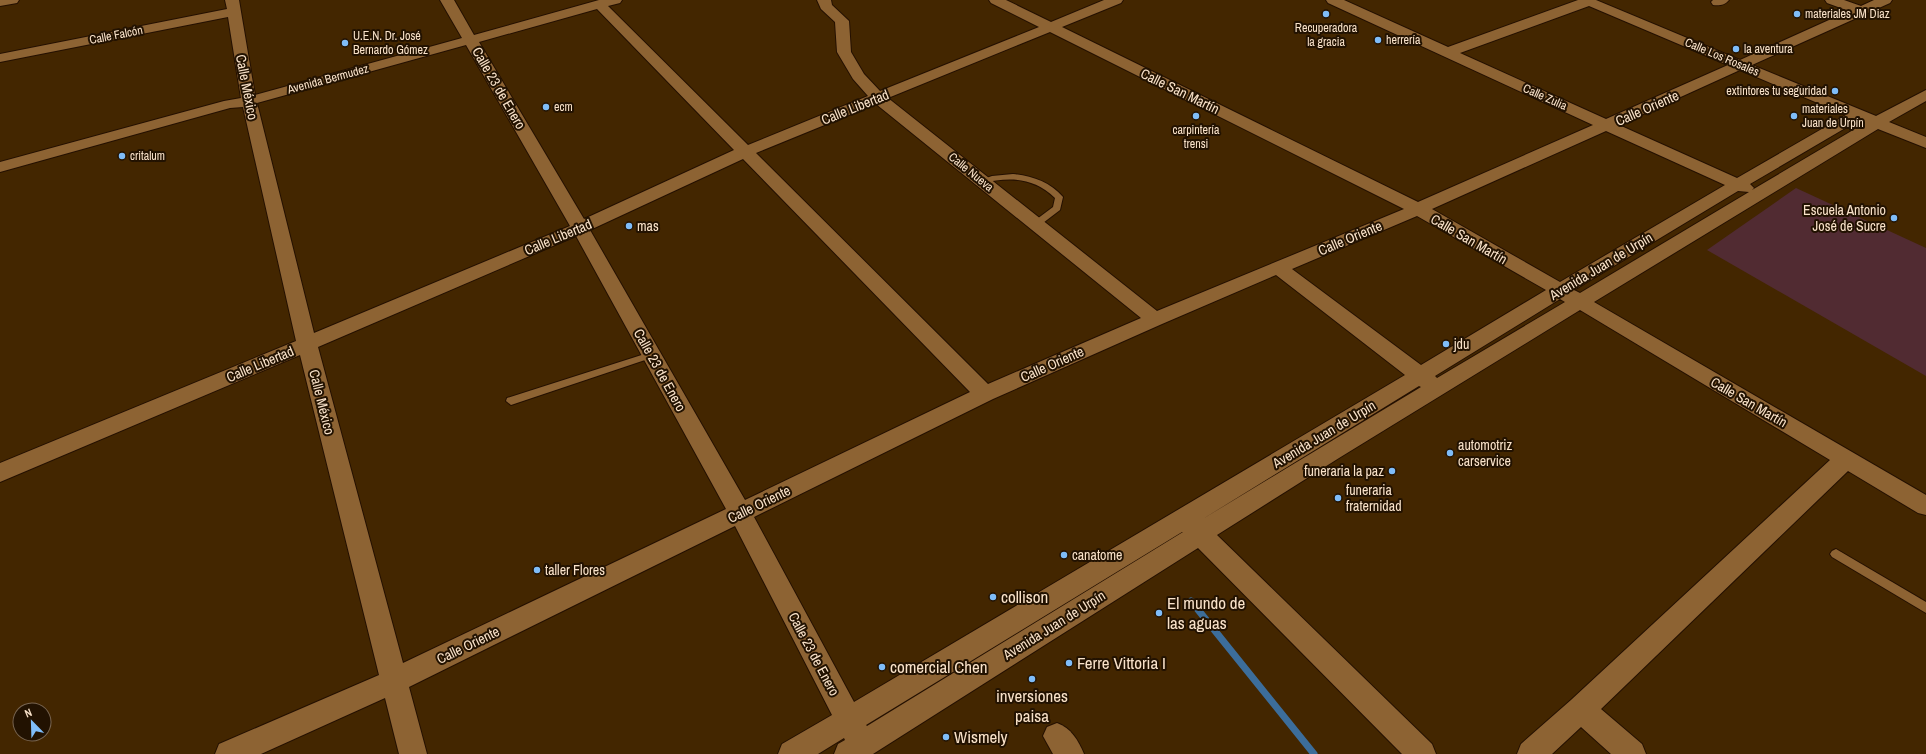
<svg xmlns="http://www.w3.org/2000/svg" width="1926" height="754" font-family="'Archivo Narrow',sans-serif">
<rect width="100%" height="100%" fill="#432600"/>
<path fill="#512b32" d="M 1796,188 L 1926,248 L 1926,376 L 1707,250 Z"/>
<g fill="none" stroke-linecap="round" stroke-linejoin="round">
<path stroke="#3c6d9a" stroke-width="7" d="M 1191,601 L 1314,754"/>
<defs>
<g id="service">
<path d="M 1013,174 C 1032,176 1050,182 1063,197 L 1060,210 L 1039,226 L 1033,226 L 1033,222 L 1053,207 L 1055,198 C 1033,177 1010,177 982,183 L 978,181 L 992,176 Z"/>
<path d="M 651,352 L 654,353 L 656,355 L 654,357 L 511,405 L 506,401 L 507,398 Z"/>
<path d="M 1836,549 L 1926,602 L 1926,613 L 1832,557 L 1830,554 L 1832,551 Z"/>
</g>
<g id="minor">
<path d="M 0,0 L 19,0 L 17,3 L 0,6 Z"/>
<path d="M 225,0 L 239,0 L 255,95 L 462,38 L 440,0 L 454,0 L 474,35 L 599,0 L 622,0 L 620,3 L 608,6 L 748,145 L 868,96 L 853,79 L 837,52 L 835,22 L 821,9 L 817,0 L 831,0 L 832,5 L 849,21 L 851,52 L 864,74 L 880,91 L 1039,27 L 991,3 L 989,0 L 1006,0 L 1051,22 L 1104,0 L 1123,0 L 1121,3 L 1062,27 L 1418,202 L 1593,125 L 1328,3 L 1326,0 L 1344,0 L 1448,47 L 1578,0 L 1596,0 L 1740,60 L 1849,11 L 1827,3 L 1825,0 L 1844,0 L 1861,6 L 1874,0 L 1892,0 L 1890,3 L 1752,65 L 1876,116 L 1926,90 L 1926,101 L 1889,122 L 1926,137 L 1926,148 L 1878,129 L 1594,302 L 1926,495 L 1926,515 L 1918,513 L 1848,471 L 1601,709 L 1642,744 L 1646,754 L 1611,754 L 1581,727 L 1552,754 L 1517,754 L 1521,744 L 1571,700 L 1830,460 L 1580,310 L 1339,458 L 1217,535 L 1432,744 L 1436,754 L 1402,754 L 1198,548 L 873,754 L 834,754 L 838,744 L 845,740 L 844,738 L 818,754 L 778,754 L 782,744 L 832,715 L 735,526 L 409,687 L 427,754 L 399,754 L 385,698 L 261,754 L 215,754 L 219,744 L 379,675 L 300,355 L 0,482 L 0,463 L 296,341 L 243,107 L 230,108 L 0,172 L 0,162 L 224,101 L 241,98 L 228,17 L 0,62 L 0,54 L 227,9 ZM 1589,6 L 1728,65 L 1606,119 L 1460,53 ZM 597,9 L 734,150 L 584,219 L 479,42 ZM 1050,32 L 1404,209 L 1157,311 L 888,98 ZM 466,45 L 570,226 L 314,333 L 257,103 ZM 1740,70 L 1846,115 L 1737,178 L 1619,125 ZM 876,104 L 1141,318 L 988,384 L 756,153 ZM 1859,120 L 1865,123 L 1752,190 L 1754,188 L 1750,184 ZM 1606,131 L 1725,185 L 1560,282 L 1432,209 ZM 743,159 L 970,392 L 745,500 L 590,230 ZM 1738,191 L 1749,192 L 1580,293 L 1574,290 ZM 1417,216 L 1546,290 L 1421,365 L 1292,269 ZM 576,236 L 726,509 L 403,663 L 318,347 ZM 1276,275 L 1405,375 L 854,702 L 754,517 L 993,399 L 1162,324 ZM 1560,299 L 1565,302 L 1437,378 L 1435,376 ZM 1419,386 L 1421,387 L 1201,520 ZM 1182,532 L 1183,532 L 867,726 L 866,725 Z"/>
<path d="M 1713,0 L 1729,0 C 1725,5 1719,6 1713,5 L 1711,2 Z"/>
<path d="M 1057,723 C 1071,728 1078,740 1084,754 L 1053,754 L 1043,736 L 1047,727 Z"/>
</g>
</defs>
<use href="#service" stroke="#241000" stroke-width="2"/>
<use href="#minor" stroke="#241000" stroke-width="2"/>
<use href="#service" fill="#8d6333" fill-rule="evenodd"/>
<use href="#minor" fill="#8d6333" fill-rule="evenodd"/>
</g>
<g fill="#7fbdf9" stroke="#221201" stroke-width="1.5">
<circle cx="1326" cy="14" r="4"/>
<circle cx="1797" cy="14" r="4"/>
<circle cx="1378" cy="40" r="4"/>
<circle cx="345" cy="43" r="4"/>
<circle cx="1736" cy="49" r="4"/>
<circle cx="1835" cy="91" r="4"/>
<circle cx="546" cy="107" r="4"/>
<circle cx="1196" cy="116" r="4"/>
<circle cx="1794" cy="116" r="4"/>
<circle cx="122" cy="156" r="4"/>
<circle cx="1894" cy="218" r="4"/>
<circle cx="629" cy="226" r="4"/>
<circle cx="1446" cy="344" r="4"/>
<circle cx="1450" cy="453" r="4"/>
<circle cx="1392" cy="471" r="4"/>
<circle cx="1338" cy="498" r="4"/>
<circle cx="1064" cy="555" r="4"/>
<circle cx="537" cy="570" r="4"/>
<circle cx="993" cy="597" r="4"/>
<circle cx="1159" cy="613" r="4"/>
<circle cx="1069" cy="663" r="4"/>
<circle cx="882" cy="667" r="4"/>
<circle cx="1032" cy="679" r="4"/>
<circle cx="946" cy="737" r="4"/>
</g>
<g text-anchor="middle" stroke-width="4" stroke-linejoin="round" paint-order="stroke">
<g font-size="12" fill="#f9e2c9" stroke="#221201" text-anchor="start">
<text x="1805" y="18">materiales JM Diaz</text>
<text x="1326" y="32" text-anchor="middle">Recuperadora<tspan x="1326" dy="14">la gracia</tspan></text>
<text x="353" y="40">U.E.N. Dr. José<tspan x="353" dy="14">Bernardo Gómez</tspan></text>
<text x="1386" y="44">herrería</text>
<text x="1744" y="53">la aventura</text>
<text x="1827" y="95" text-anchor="end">extintores tu seguridad</text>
<text x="554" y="111">ecm</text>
<text x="1802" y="113">materiales<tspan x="1802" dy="14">Juan de Urpín</tspan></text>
<text x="1196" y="134" text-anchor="middle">carpintería<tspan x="1196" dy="14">trensi</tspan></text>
<text x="130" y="160">critalum</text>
</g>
<g font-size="12" fill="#f9e2c9" stroke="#221201">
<text transform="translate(116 35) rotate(-11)" y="4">Calle Falcón</text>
<text transform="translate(1722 57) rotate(23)" y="4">Calle Los Rosales</text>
<text transform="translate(328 79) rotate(-15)" y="4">Avenida Bermudez</text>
<text transform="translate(1545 97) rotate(24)" y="4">Calle Zulia</text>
<text transform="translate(971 172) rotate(39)" y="4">Calle Nueva</text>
</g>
<g font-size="14" fill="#f9e2c9" stroke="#221201">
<text transform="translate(247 87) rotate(79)" y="5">Calle México</text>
<text transform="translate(499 88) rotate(60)" y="5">Calle 23 de Enero</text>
<text transform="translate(1180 91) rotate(26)" y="5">Calle San Martín</text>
<text transform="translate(855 107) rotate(-22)" y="5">Calle Libertad</text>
<text transform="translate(1647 108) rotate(-24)" y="5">Calle Oriente</text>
<text transform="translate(558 237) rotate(-23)" y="5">Calle Libertad</text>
<text transform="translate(1350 238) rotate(-23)" y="5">Calle Oriente</text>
<text transform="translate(1469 239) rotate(30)" y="5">Calle San Martín</text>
<text transform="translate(1601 266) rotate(-31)" y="5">Avenida Juan de Urpín</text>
<text transform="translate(260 364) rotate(-23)" y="5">Calle Libertad</text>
<text transform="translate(1052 364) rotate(-24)" y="5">Calle Oriente</text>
<text transform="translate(660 370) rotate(61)" y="5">Calle 23 de Enero</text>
<text transform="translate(322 402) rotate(76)" y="5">Calle México</text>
<text transform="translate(1749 402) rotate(30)" y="5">Calle San Martín</text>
<text transform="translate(1324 434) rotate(-31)" y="5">Avenida Juan de Urpín</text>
<text transform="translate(759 504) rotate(-26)" y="5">Calle Oriente</text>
<text transform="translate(1054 625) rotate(-32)" y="5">Avenida Juan de Urpín</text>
<text transform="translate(468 645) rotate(-26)" y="5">Calle Oriente</text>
<text transform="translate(814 654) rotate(62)" y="5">Calle 23 de Enero</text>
</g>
<g font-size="14" fill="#f9e2c9" stroke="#221201" text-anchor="start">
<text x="1886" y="215" text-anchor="end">Escuela Antonio<tspan x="1886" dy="16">José de Sucre</tspan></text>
<text x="637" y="231">mas</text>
<text x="1454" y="349">jdu</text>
<text x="1458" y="450">automotriz<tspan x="1458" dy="16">carservice</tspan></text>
<text x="1384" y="476" text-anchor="end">funeraria la paz</text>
<text x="1346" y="495">funeraria<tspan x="1346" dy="16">fraternidad</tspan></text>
<text x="1072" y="560">canatome</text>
<text x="545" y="575">taller Flores</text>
</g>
<g font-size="17" fill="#f9e2c9" stroke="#221201" text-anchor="start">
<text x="1001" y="603">collison</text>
<text x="1167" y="609">El mundo de<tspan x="1167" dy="20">las aguas</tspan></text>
<text x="1077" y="669">Ferre Vittoria I</text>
<text x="890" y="673">comercial Chen</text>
<text x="1032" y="702" text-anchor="middle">inversiones<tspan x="1032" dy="20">paisa</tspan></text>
<text x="954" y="743">Wismely</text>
</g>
</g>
<g transform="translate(32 722) rotate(337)"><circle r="19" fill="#221201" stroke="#786551"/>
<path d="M0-3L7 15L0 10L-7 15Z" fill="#7fbdf9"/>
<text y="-6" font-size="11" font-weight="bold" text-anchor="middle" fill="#f9e2c9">N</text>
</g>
</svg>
